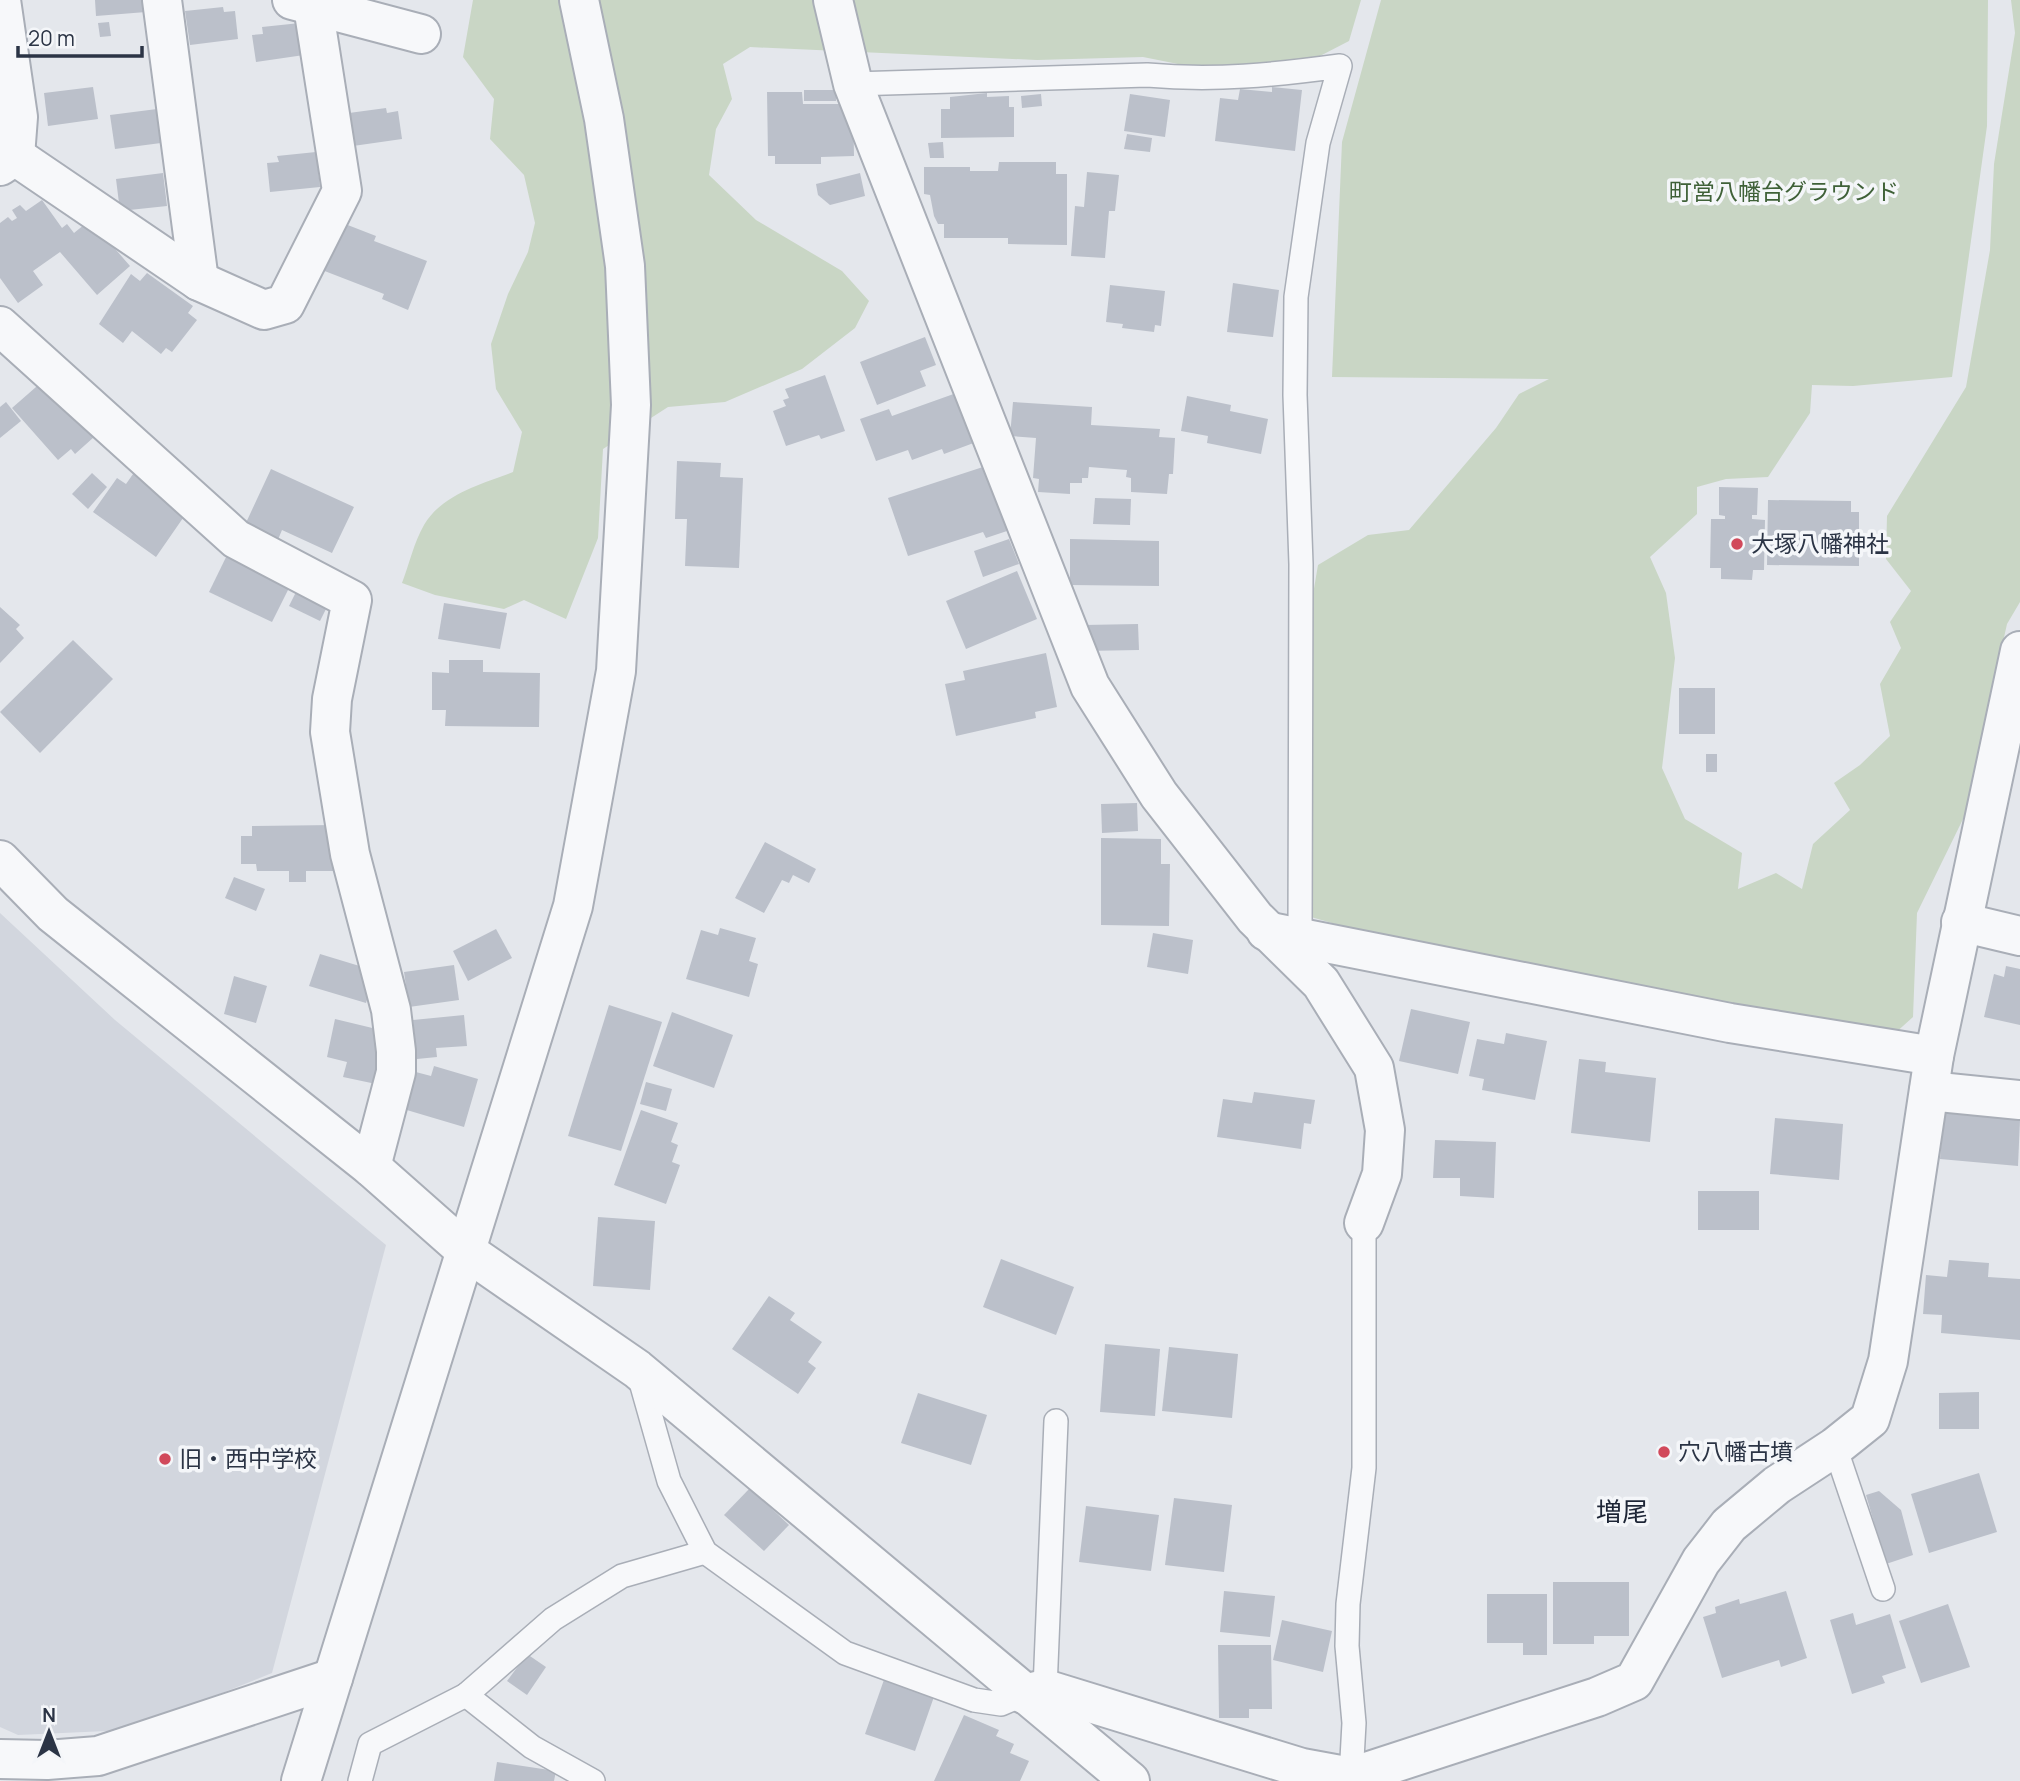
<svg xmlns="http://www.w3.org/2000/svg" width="2020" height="1781" font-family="Manrope,'Noto Sans JP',sans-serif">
<rect width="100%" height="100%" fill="#e4e7ec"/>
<path fill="#d2d6de" d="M 0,913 L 115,1020 L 386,1245 L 272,1673 L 129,1730 L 18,1735 L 0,1727 Z"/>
<g fill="#c9d6c5">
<path d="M 473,0 L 1361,0 L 1349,41 L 1320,56 L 1270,65 L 1193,67 L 1143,57 L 1037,60 L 750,47 L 723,64 L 732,99 L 716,129 L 709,175 L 756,220 L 842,271 L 869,301 L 855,328 L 802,369 L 725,402 L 668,407 L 603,449 L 598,538 L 566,619 L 524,600 L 504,609 L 435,595 L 402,583 C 409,565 414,542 424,525 C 442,494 482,484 513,472 L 522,432 L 496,389 L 491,344 L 508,294 L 528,252 L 535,223 L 524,175 L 490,139 L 494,99 L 463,57 Z"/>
<path d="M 1381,0 L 1988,0 L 1987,126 L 1952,377 L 1853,386 L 1812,385 L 1810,413 L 1768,477 L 1726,479 L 1697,487 L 1697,514 L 1650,557 L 1666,593 L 1675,658 L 1662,768 L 1685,819 L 1742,853 L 1738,889 L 1776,873 L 1802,889 L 1813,844 L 1850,810 L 1834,783 L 1860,765 L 1890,736 L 1880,684 L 1901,648 L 1890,622 L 1911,591 L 1886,559 L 1887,516 L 1966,387 L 1990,250 L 1994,164 L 2015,33 L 2011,0 L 2020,0 L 2020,602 L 2007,624 L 1964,817 L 1917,913 L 1913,1017 L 1893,1035 L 1339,925 L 1290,911 L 1288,872 L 1309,836 L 1310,612 L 1318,565 L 1368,535 L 1409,530 L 1496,428 L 1519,394 L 1549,379 L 1332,377 L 1342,142 Z"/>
</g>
<g fill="#bbc0ca">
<path d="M 95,0 L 145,0 L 146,12 L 96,16 Z"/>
<path d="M 223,7 L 224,12 L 235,11 L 238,39 L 190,45 L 185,11 Z"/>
<path d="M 109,22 L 111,36 L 100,37 L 98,23 Z"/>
<path d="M 300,23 L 304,55 L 256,62 L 252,35 L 263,34 L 262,27 Z"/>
<path d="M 93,87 L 98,119 L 48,126 L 44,93 Z"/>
<path d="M 1272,87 L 1302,90 L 1295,151 L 1215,141 L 1220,98 L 1238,100 L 1240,89 L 1272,92 Z"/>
<rect x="804" y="90" width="32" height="11"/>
<path d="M 767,92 L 802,92 L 803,104 L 853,104 L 854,156 L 821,157 L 821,164 L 775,164 L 775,156 L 768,156 Z"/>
<path d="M 987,93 L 987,97 L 1009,96 L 1009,107 L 1014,107 L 1014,137 L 941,138 L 941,109 L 950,109 L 950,97 Z"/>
<path d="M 1041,94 L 1042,106 L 1022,108 L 1021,96 Z"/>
<path d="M 1130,94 L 1170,100 L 1165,137 L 1124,131 Z"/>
<path d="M 386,108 L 387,113 L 398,111 L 402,139 L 353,146 L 349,113 Z"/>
<path d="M 157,109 L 161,143 L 115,149 L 110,115 Z"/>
<path d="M 1127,134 L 1152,138 L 1150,152 L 1124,149 Z"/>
<path d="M 943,142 L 944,158 L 930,158 L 928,143 Z"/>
<path d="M 316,152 L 320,187 L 270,192 L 267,163 L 279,162 L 277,156 Z"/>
<path d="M 999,162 L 1056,162 L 1056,174 L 1067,174 L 1067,245 L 1008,244 L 1008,238 L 944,238 L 944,224 L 938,224 L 934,216 L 930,195 L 924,194 L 924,167 L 970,167 L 970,171 L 998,171 Z"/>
<path d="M 1087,172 L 1119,175 L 1115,211 L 1109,211 L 1105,258 L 1071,256 L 1075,206 L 1084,207 Z"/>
<path d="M 163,173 L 167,206 L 120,211 L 116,179 Z"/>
<path d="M 860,173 L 865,196 L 830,205 L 818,195 L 816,184 Z"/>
<path d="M 42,200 L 62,228 L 67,224 L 74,233 L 90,220 L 130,266 L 97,295 L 60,252 L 33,271 L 43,285 L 18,303 L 0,278 L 0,223 L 8,217 L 12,221 L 17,218 L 12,210 L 20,205 L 26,211 Z"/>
<path d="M 340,222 L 376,236 L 374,241 L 427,261 L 408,310 L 382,299 L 384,294 L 322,270 Z"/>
<path d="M 147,273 L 193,306 L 188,313 L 197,320 L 172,352 L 166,348 L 161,354 L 132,331 L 123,343 L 99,324 L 131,274 L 140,281 Z"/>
<path d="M 1233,283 L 1279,290 L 1273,337 L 1227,332 Z"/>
<path d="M 1110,285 L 1165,291 L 1161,326 L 1155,325 L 1154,332 L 1122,328 L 1123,324 L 1106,322 Z"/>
<path d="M 925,337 L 936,365 L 920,371 L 926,386 L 877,405 L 860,362 Z"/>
<path d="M 825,375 L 845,431 L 821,439 L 819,435 L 786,446 L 773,411 L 786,406 L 783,400 L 789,398 L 785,389 Z"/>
<path d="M 44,380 L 94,437 L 75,454 L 71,449 L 58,460 L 12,408 Z"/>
<path d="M 962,391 L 979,441 L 944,454 L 942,449 L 912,460 L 908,450 L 876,461 L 860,419 L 889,409 L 892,416 Z"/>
<path d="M 1187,396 L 1231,405 L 1230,411 L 1268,419 L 1261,454 L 1207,443 L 1208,436 L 1181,431 Z"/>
<path d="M 6,402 L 21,421 L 0,438 L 0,407 Z"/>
<path d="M 1013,402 L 1092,407 L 1091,425 L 1160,429 L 1159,437 L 1175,438 L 1173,474 L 1169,474 L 1167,494 L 1131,492 L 1131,478 L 1126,477 L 1127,470 L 1089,467 L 1088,478 L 1082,478 L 1082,483 L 1070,483 L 1070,494 L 1038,492 L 1039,479 L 1033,478 L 1036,438 L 1010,436 Z"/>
<path d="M 677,461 L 721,463 L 720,477 L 743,478 L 739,568 L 685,566 L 687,519 L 675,519 Z"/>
<path d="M 986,466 L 1007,531 L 986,538 L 983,532 L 908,556 L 888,498 Z"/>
<path d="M 138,467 L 192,505 L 156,557 L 93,512 L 117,478 L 126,484 Z"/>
<path d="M 271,469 L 354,507 L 332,553 L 282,530 L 277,542 L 244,527 Z"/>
<path d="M 92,473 L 107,487 L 88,509 L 72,494 Z"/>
<path d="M 1719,487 L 1758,488 L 1757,515 L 1752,515 L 1752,519 L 1765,520 L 1764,570 L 1753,570 L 1752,580 L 1721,579 L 1721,568 L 1710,568 L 1711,519 L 1725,519 L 1725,516 L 1719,515 Z"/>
<path d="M 1095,498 L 1131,499 L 1130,525 L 1093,524 Z"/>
<path d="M 1768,500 L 1851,501 L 1851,512 L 1859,512 L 1859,566 L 1767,565 Z"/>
<path d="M 1009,539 L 1019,564 L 983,577 L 974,551 Z"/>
<path d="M 1070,539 L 1159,541 L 1159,586 L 1070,585 Z"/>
<path d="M 230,549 L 293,580 L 272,622 L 209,592 Z"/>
<path d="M 1017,571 L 1037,619 L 966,649 L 946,601 Z"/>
<path d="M 302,580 L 333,595 L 320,621 L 289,606 Z"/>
<path d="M 444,603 L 507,613 L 500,649 L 438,639 Z"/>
<path d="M 0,607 L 20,625 L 16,629 L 24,638 L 0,663 Z"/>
<path d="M 1138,624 L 1139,650 L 1085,651 L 1084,625 Z"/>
<path d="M 73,640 L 113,679 L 40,753 L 0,712 Z"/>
<path d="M 1046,653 L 1057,707 L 1035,712 L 1036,718 L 956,736 L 945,684 L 965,680 L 963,671 Z"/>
<path d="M 449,660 L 483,660 L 483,672 L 540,673 L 539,727 L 445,726 L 446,710 L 432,710 L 432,672 L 449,673 Z"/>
<rect x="1679" y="688" width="36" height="46"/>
<rect x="1706" y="754" width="11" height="18"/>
<path d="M 1137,803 L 1138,831 L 1102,833 L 1101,804 Z"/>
<path d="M 334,825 L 334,871 L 306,871 L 306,882 L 289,882 L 289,871 L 257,871 L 256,864 L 241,864 L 241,836 L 252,836 L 252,826 Z"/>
<path d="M 1101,838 L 1161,839 L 1161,864 L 1170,864 L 1169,926 L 1101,925 Z"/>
<path d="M 765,842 L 816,869 L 809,883 L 793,875 L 789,883 L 782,880 L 764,913 L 735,898 Z"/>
<path d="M 234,877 L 265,889 L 256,911 L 225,898 Z"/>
<path d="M 720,928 L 756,938 L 749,961 L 758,964 L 749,997 L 686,979 L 701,930 L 718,935 Z"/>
<path d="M 496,929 L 512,958 L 468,981 L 453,951 Z"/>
<path d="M 1153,933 L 1193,940 L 1188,974 L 1147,967 Z"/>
<path d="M 320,954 L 376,971 L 366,1003 L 309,986 Z"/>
<path d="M 454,965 L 459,1000 L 409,1007 L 404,972 Z"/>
<path d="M 2006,966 L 2020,969 L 2020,1025 L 1984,1017 L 1994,974 L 2004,977 Z"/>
<path d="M 234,976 L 267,986 L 256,1023 L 224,1014 Z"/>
<path d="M 609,1005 L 662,1022 L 621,1151 L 568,1136 Z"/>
<path d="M 1411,1009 L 1470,1022 L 1458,1074 L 1399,1061 Z"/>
<path d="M 672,1012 L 733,1035 L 714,1088 L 653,1066 Z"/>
<path d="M 464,1015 L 467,1046 L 436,1048 L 437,1057 L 417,1059 L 413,1020 Z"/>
<path d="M 335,1019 L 389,1032 L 376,1084 L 343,1077 L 347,1062 L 327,1057 Z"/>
<path d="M 1506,1033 L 1547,1041 L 1535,1100 L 1482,1090 L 1484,1079 L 1469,1076 L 1477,1039 L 1504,1044 Z"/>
<path d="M 1579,1059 L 1606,1062 L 1605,1072 L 1656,1078 L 1650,1142 L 1571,1133 Z"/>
<path d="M 434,1066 L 478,1079 L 464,1127 L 400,1108 L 412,1071 L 431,1076 Z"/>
<path d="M 646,1082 L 672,1089 L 666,1111 L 640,1104 Z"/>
<path d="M 1254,1092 L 1315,1100 L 1311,1124 L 1304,1123 L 1301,1149 L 1217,1137 L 1223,1099 L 1252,1103 Z"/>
<path d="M 641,1110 L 678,1123 L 671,1142 L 678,1145 L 672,1162 L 680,1165 L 666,1204 L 614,1185 Z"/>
<path d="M 1944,1113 L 2020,1120 L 2018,1166 L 1940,1159 Z"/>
<path d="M 1775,1118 L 1843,1124 L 1839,1180 L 1770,1174 Z"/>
<path d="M 1435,1140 L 1496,1142 L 1494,1198 L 1460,1196 L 1460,1178 L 1433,1178 Z"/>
<rect x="1698" y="1191" width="61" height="39"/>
<path d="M 598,1217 L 655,1221 L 650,1290 L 593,1286 Z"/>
<path d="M 1001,1259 L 1074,1287 L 1056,1335 L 983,1307 Z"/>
<path d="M 1949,1260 L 1989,1263 L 1988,1277 L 2020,1279 L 2020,1340 L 1941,1333 L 1942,1315 L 1923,1314 L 1926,1275 L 1947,1277 Z"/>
<path d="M 769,1296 L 795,1313 L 790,1320 L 822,1342 L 808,1362 L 816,1368 L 798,1394 L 732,1349 Z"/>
<path d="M 1105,1344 L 1160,1349 L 1155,1416 L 1100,1412 Z"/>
<path d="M 1169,1347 L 1238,1354 L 1232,1418 L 1162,1411 Z"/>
<path d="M 1979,1392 L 1979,1429 L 1939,1429 L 1939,1393 Z"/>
<path d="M 918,1393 L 987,1415 L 971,1465 L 901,1443 Z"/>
<path d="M 1979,1473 L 1997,1532 L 1929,1553 L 1911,1494 Z"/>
<path d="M 750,1488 L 789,1525 L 764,1551 L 724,1515 Z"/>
<path d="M 1879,1491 L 1901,1510 L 1913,1555 L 1886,1564 L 1866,1495 Z"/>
<path d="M 1174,1498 L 1232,1505 L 1224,1572 L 1165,1565 Z"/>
<path d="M 1086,1506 L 1159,1515 L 1151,1571 L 1079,1562 Z"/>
<path d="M 1553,1582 L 1629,1582 L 1629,1636 L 1594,1636 L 1594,1644 L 1553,1644 Z"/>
<path d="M 1224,1591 L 1275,1596 L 1270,1637 L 1220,1632 Z"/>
<path d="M 1786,1591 L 1807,1658 L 1781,1667 L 1779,1660 L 1722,1678 L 1703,1617 L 1716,1613 L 1715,1607 L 1739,1599 L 1740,1604 Z"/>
<path d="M 1487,1594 L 1547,1594 L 1547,1655 L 1523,1655 L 1523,1643 L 1487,1643 Z"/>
<path d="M 1948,1604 L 1970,1667 L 1921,1683 L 1899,1621 Z"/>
<path d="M 1853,1613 L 1856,1625 L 1890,1614 L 1906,1668 L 1882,1676 L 1885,1683 L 1852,1694 L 1830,1620 Z"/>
<path d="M 1282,1620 L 1332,1631 L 1323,1672 L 1273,1660 Z"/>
<path d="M 1218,1645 L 1271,1645 L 1272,1709 L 1249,1709 L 1249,1718 L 1219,1718 Z"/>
<path d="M 527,1654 L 546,1667 L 527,1695 L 507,1681 Z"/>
<path d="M 886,1674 L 936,1691 L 915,1751 L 865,1734 Z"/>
<path d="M 964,1715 L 999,1730 L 996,1736 L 1014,1744 L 1010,1753 L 1029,1761 L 1020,1781 L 934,1781 Z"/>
<path d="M 497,1762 L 556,1771 L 554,1781 L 494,1781 Z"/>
</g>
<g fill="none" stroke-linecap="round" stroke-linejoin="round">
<defs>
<g id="service">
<path d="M 853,84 L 1147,75 C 1214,81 1274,75 1340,66 L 1318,143 L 1296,297 L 1295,395 L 1301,564 L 1300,936"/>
<path d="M 639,1375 L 669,1481 L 705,1552 L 845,1653 L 974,1700 L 1001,1704 L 1024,1694"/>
<path d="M 1835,1447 L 1883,1589"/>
<path d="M 1045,1689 L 1056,1421"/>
<path d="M 466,1695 L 532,1747 L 593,1781"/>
<path d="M 360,1781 L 370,1744 L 466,1695 L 553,1619 L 622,1576 L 705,1552"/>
<path d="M 1355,1781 L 1351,1777 L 1354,1723 L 1347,1646 L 1348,1604 L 1364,1468 L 1364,1223"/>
</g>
<g id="minor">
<path d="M 162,0 L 199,281"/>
<path d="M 292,0 L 421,34"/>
<path d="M 833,0 L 853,84 L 1090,686 L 1159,795 L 1255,918 L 1321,983 L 1374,1068 L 1385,1130 L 1382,1174 L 1364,1223"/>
<path d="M 15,156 L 199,281 L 264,310 L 285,304 L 342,191 L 313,6"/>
<path d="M 0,166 L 15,156 L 18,117 L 1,0"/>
<path d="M 0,326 L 236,539 L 352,600 L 332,699 L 330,732 L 350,854 L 391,1010 L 396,1051 L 396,1072 L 371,1167"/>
<path d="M 0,860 L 53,914 L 371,1167 L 466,1251 L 637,1369 L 1130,1781"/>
<path d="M 1961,922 L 2020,936"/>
<path d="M 1266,931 L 1730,1023 L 1934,1056"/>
<path d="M 1929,1091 L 2020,1100"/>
<path d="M 1024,1694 L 1045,1689 L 1302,1768 L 1351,1777 L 1597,1697 L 1634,1681 L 1701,1561 L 1729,1525 L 1777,1485 L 1835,1447 L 1870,1419 L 1888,1361 L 1934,1056 L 2020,651"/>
<path d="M 0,1759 L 47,1760 L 98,1756 L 333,1678"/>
</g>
<path id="tertiary" d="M 301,1781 L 573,906 L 616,671 L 631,405 L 625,266 L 604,119 L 579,0"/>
</defs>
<use href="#service" stroke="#a9aeb7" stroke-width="26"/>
<use href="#minor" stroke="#a9aeb7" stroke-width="42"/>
<use href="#tertiary" stroke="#a9aeb7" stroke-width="42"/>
<use href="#service" stroke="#f7f8fa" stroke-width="23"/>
<use href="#minor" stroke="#f7f8fa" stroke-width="38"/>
<use href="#tertiary" stroke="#f7f8fa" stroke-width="38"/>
</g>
<g fill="#d1495b" stroke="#f4f6f9" stroke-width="2.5">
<circle cx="1737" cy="544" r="7"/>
<circle cx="1664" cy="1452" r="7"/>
<circle cx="165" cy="1459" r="7"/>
</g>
<g text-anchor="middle" stroke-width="7" stroke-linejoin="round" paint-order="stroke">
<g font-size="23" fill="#3f6138" stroke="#f4f6f9">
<text x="1784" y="200">町営八幡台グラウンド</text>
</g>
<g font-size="23" fill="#2b3445" stroke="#f4f6f9" text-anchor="start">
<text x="1751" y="552">大塚八幡神社</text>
<text x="1678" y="1460">穴八幡古墳</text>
<text x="179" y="1467">旧・西中学校</text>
</g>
<g font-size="26" fill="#1d2536" stroke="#f4f6f9">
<text x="1622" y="1521">増尾</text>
</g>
</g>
<g transform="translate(49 1732)" stroke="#f4f6f9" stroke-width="5" paint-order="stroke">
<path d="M0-5L12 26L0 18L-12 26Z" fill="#2b3445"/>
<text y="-10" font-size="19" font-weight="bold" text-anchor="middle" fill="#2b3445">N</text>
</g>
<path d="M18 46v10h124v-10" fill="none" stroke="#2b3445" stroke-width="3.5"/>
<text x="28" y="46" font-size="21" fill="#2b3445" stroke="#f4f6f9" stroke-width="5" paint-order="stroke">20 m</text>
</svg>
